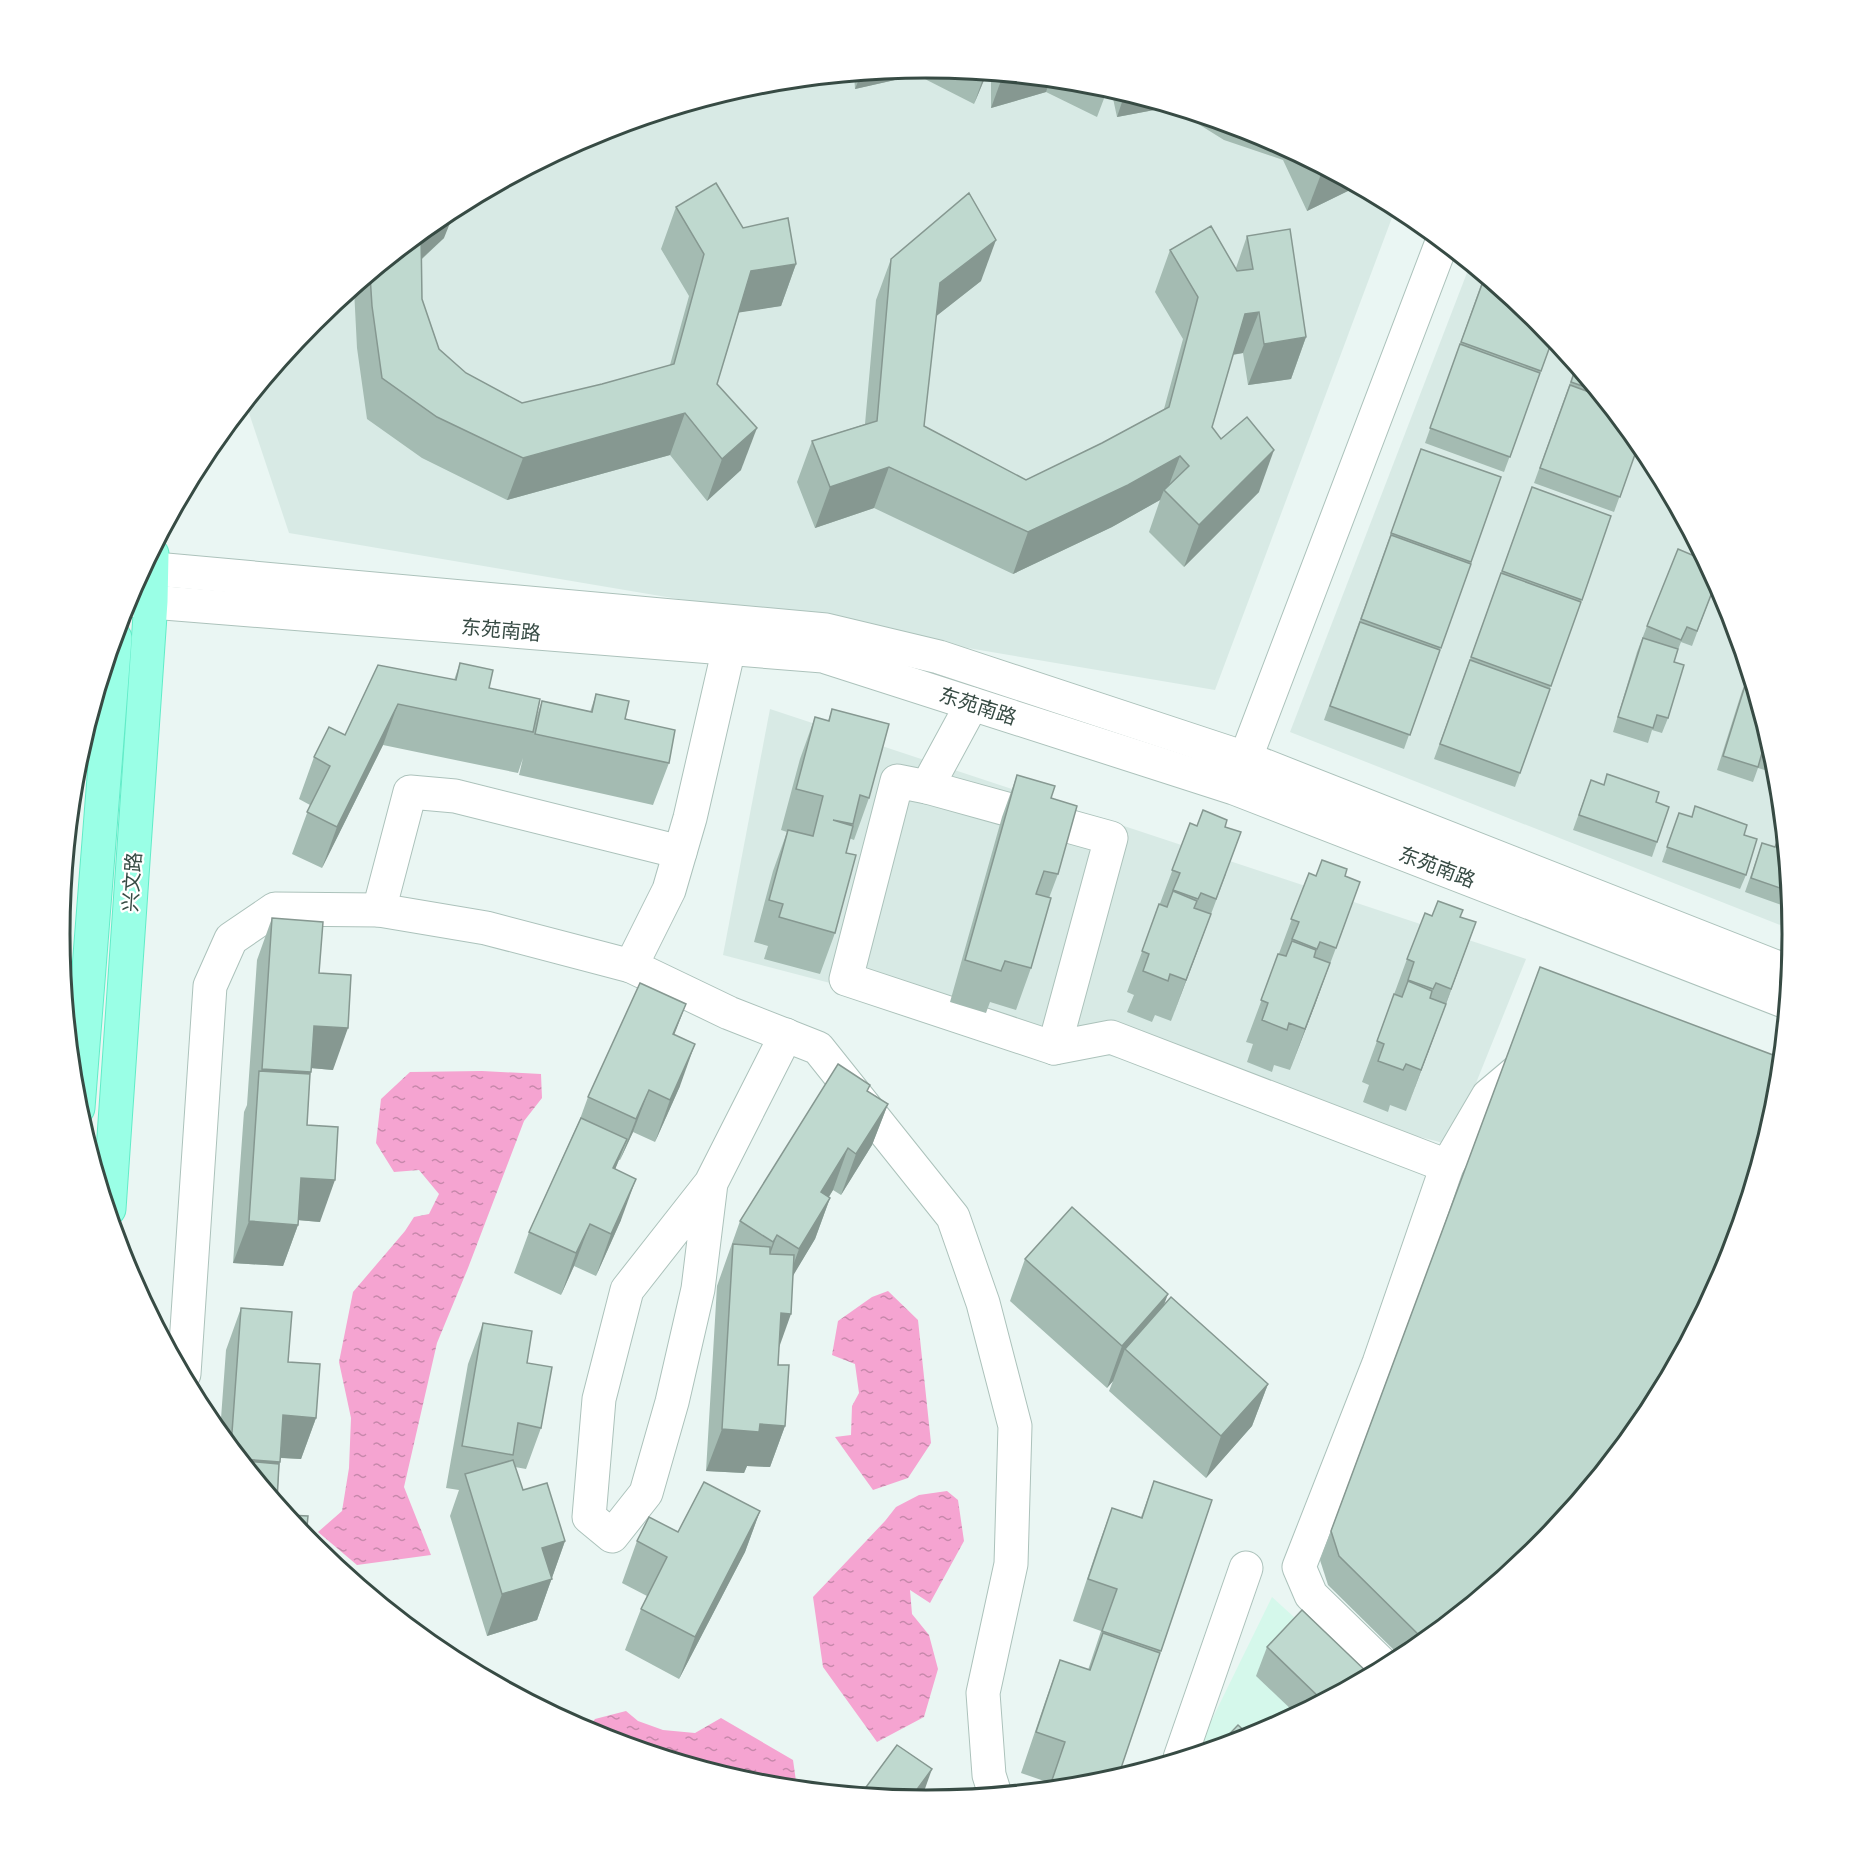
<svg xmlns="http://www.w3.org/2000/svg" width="1853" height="1868" font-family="'Open Sans','Noto Sans SC',sans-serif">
<defs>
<pattern id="water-ripples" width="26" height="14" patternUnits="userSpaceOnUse" patternTransform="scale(1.5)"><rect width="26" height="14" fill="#f5a4d1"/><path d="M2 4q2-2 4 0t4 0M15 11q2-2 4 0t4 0" fill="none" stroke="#c788ab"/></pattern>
</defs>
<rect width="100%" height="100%" fill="#eaf6f3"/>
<g fill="#d8eae5">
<path d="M 927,68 L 1096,84 L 1258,134 L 1396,207 L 1215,690 L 289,533 L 246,404 L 314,321 L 445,213 L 595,133 L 758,84 Z"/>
<path d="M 1470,265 L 1539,322 L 1647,453 L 1727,603 L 1776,765 L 1793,930 L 1290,732 Z"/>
<path d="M 770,709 L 1526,959 L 1451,1145 L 723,955 Z"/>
</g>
<path fill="#d5f8eb" d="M 1272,1597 L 1362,1679 L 1258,1735 L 1195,1754 Z"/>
<g fill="url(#water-ripples)">
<path d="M 482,1071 L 541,1074 L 542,1098 L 524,1121 L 468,1268 L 437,1343 L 404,1487 L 431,1555 L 357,1565 L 318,1532 L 342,1511 L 349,1468 L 351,1418 L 339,1362 L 353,1292 L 405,1231 L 414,1217 L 429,1214 L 439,1194 L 419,1170 L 394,1172 L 376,1143 L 381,1099 L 410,1072 Z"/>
<path d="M 888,1291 L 918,1320 L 931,1443 L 908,1478 L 873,1490 L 835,1437 L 851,1435 L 852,1406 L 859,1393 L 855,1364 L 832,1355 L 838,1321 L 872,1297 Z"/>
<path d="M 947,1491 L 958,1500 L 964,1541 L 930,1603 L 910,1590 L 912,1614 L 929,1635 L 938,1669 L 924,1717 L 877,1742 L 823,1667 L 813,1597 L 885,1521 L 896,1507 L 919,1495 Z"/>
<path d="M 626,1711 L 638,1721 L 663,1730 L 695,1733 L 721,1718 L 793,1760 L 797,1788 L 757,1784 L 595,1734 L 587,1730 L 595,1719 Z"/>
</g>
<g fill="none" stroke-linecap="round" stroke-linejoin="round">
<defs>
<g id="minor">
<path d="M 144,568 L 826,630 L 939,657 L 1245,758 L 1789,972"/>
<path d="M 127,600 L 823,656 L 1234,788 L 1786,1002"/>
<path d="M 729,648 L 690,818 L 669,890 L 631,966 L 729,1013 L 818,1048 L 953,1217 L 983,1303 L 1015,1426 L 1011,1564 L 983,1693 L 989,1775 L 995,1794"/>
<path d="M 972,704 L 927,787 L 897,781 L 846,979 L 1054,1048 L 1111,1037 L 1447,1166 L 1488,1096 L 1520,1069 L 1530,1069"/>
<path d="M 1238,778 L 1442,242"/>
<path d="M 927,787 L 1111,838 L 1054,1048"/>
<path d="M 379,910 L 410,792 L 455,796 L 680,852"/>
<path d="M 711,1183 L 698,1289 L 672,1402 L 646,1493 L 612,1536 L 589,1517 L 599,1399 L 627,1290 L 711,1183 L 786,1035"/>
<path d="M 184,1374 L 210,986 L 231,939 L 275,909 L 379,910 L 486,928 L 631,966"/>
<path d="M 1385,1667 L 1311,1595 L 1299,1567 L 1379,1363 L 1447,1166"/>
<path d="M 1180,1758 L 1246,1568"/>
</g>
<g id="major">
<path d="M 78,1108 L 115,638"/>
<path d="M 109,1209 L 151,601 L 152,554"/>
</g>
</defs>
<use href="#minor" stroke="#acc2bb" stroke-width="35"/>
<use href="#major" stroke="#62ecc8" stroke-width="35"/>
<use href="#minor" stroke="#fff" stroke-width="33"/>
<use href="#major" stroke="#9affe6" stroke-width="33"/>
</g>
<g fill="#a4bbb2">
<path d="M 927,68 L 987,73 L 974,104 L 917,75 L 855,89 L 854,75 Z"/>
<path d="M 991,74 L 1096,84 L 1108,88 L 1097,117 L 1046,92 L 991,108 Z"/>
<path d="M 1111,89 L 1170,107 L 1117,117 Z"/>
<path d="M 1171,107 L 1258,134 L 1354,185 L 1352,189 L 1307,211 L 1283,160 L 1224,140 Z"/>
<path d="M 676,207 L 743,228 L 796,264 L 781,306 L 739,312 L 717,384 L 741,470 L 707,501 L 670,455 L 507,500 L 422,458 L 367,419 L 357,348 L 354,289 L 445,213 L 444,238 L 422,259 L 422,299 L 439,349 L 466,373 L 522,403 L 602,384 L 670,365 L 689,296 L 661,249 Z"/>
<path d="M 1247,236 L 1306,337 L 1291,379 L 1248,385 L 1243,353 L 1233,355 L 1212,427 L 1259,492 L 1184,567 L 1149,532 L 1160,500 L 1112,527 L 1013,574 L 874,508 L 815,528 L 797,482 L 812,441 L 865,424 L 876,300 L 891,259 L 981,281 L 936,316 L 924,426 L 1026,480 L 1102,443 L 1164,409 L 1183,339 L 1155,292 L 1170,250 L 1236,268 Z"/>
<path d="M 1484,276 L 1541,371 L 1504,472 L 1425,443 Z"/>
<path d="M 1576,366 L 1639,443 L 1614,512 L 1534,483 Z"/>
<path d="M 1421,449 L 1501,477 L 1404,749 L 1324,720 Z"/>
<path d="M 1532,487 L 1611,516 L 1515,787 L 1434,759 Z"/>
<path d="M 1707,576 L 1716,582 L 1692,646 L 1681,642 L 1676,655 L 1674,662 L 1668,718 L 1662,733 L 1652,730 L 1648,743 L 1613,732 L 1637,652 L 1647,626 Z"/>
<path d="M 460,663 L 489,688 L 536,718 L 542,701 L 590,712 L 596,694 L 625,719 L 669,763 L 653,805 L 519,775 L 523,758 L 518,773 L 383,745 L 322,868 L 292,854 L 310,805 L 299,799 L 314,757 L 345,735 L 378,665 L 454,680 Z"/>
<path d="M 1749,675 L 1773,755 L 1768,771 L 1758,768 L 1753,782 L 1717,770 L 1742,691 Z"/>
<path d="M 832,709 L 869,798 L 854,840 L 849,838 L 846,853 L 835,933 L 820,974 L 764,959 L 768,946 L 754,942 L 773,871 L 787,832 L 781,830 L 800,759 L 815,717 L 828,721 Z"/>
<path d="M 1017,775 L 1051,798 L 1058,874 L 1049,898 L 1031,968 L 1016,1010 L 990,1002 L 986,1013 L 950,1002 L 1002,817 Z"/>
<path d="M 1591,780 L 1669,807 L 1652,857 L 1573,830 Z"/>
<path d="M 1679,813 L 1744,835 L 1746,875 L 1740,889 L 1662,862 Z"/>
<path d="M 1190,823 L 1197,826 L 1225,827 L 1226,874 L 1171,1021 L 1155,1015 L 1152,1022 L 1127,1012 L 1134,995 L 1127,992 Z"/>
<path d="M 1784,838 L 1790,908 L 1745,892 L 1762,843 L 1775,847 Z"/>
<path d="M 1309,873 L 1316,876 L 1345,876 L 1345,924 L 1290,1070 L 1274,1065 L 1272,1072 L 1247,1062 L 1253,1044 L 1246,1042 Z"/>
<path d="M 1432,916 L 1460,917 L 1476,922 L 1406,1111 L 1390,1105 L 1388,1112 L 1363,1102 L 1369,1085 L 1362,1082 L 1407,959 Z"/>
<path d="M 272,918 L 319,973 L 333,1070 L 311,1068 L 310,1074 L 307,1125 L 320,1222 L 298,1220 L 298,1225 L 283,1266 L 233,1263 L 244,1112 L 247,1105 L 257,960 Z"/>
<path d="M 1540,967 L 1539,1547 L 1408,1655 L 1402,1658 L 1328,1585 L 1320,1560 Z"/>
<path d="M 675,1034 L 680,1086 L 655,1142 L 633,1132 L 620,1160 L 619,1160 L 615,1169 L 621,1220 L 596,1276 L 574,1266 L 561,1295 L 514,1273 L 529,1232 L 580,1119 L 588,1097 Z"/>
<path d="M 868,1091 L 888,1104 L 872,1145 L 841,1195 L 833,1190 L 829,1197 L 830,1198 L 815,1239 L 793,1275 L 779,1347 L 778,1365 L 785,1426 L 770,1467 L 747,1466 L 744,1473 L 706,1471 L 717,1286 L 740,1221 Z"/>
<path d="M 1025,1259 L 1164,1305 L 1268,1384 L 1252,1426 L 1206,1478 L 1109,1391 L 1113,1381 L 1107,1388 L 1010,1301 Z"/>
<path d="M 241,1308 L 288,1362 L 316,1418 L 301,1459 L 280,1458 L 277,1501 L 220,1432 L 226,1350 Z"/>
<path d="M 483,1323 L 527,1363 L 541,1428 L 526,1469 L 515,1467 L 523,1490 L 565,1541 L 537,1620 L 487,1636 L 450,1516 L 459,1490 L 446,1488 L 468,1364 Z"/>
<path d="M 1154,1481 L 1212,1500 L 1118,1777 L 1095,1784 L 1048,1789 L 1050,1783 L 1021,1773 L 1045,1702 L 1060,1660 L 1088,1670 L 1101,1631 L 1073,1621 L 1097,1549 L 1112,1508 L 1141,1517 Z"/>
<path d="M 760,1511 L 745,1552 L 679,1679 L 625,1650 L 641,1609 L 647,1596 L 622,1583 L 637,1541 L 678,1532 Z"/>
<path d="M 1267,1647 L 1370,1675 L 1296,1714 L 1256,1676 Z"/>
</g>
<g fill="#869891">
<path d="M 919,68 L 917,75 L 855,89 L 861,74 Z"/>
<path d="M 985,73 L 987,73 L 974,104 Z"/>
<path d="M 1003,75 L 1050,80 L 1046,92 L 991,108 Z"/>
<path d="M 1125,93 L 1170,107 L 1117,117 Z"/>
<path d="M 1323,169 L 1324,169 L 1354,185 L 1352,189 L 1307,211 Z"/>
<path d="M 456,208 L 444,238 L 406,273 L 420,234 L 445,213 Z"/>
<path d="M 996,240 L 981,281 L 925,325 L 940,283 Z"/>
<path d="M 796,264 L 781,306 L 736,313 L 751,271 Z"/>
<path d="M 1259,312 L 1243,353 L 1230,355 L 1245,314 Z"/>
<path d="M 1306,337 L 1291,379 L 1248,385 L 1264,344 Z"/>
<path d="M 685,413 L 670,455 L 507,500 L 523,458 Z"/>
<path d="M 757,428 L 741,470 L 707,501 L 722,459 Z"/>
<path d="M 1274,450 L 1259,492 L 1184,567 L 1199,525 Z"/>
<path d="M 1180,456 L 1166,493 L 1164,490 L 1160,500 L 1112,527 L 1013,574 L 1028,532 Z"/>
<path d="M 889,467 L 874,508 L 815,528 L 830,487 Z"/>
<path d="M 398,704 L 383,745 L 322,868 L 337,827 Z"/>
<path d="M 1211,914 L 1196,955 L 1171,1021 L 1186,980 Z"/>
<path d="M 1476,922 L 1431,1045 L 1406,1111 L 1421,1070 Z"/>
<path d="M 1330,963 L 1315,1005 L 1290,1070 L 1305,1029 Z"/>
<path d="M 686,1004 L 670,1046 L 673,1034 Z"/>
<path d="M 314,1026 L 348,1028 L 333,1070 L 299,1067 Z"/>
<path d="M 695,1044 L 680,1086 L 655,1142 L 670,1100 Z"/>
<path d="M 262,1069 L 311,1072 L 295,1114 L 259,1076 Z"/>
<path d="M 649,1090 L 633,1132 L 620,1160 L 636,1119 Z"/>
<path d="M 888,1104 L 872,1145 L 841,1195 L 856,1154 Z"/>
<path d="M 627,1139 L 611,1180 L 613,1168 Z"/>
<path d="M 848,1148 L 833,1190 L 806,1233 L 821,1192 Z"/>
<path d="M 301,1178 L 335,1180 L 320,1222 L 286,1219 Z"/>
<path d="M 636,1179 L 621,1220 L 596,1276 L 611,1234 Z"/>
<path d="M 830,1198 L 815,1239 L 784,1291 L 799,1249 Z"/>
<path d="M 249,1221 L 298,1225 L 283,1266 L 233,1263 Z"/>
<path d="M 590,1224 L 574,1266 L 561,1295 L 576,1253 Z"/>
<path d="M 777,1235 L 762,1277 L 758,1284 L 773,1242 Z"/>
<path d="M 1168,1294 L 1153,1335 L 1125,1349 L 1113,1381 L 1107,1388 L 1122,1346 Z"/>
<path d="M 781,1313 L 791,1314 L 776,1356 Z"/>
<path d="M 1268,1384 L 1252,1426 L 1206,1478 L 1221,1436 Z"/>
<path d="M 283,1415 L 316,1418 L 301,1459 L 268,1457 Z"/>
<path d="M 760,1424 L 785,1426 L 770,1467 L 747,1466 L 744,1473 L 706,1471 L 722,1429 Z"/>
<path d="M 242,1459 L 280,1462 L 269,1492 Z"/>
<path d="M 760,1511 L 745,1552 L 679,1679 L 695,1637 Z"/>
<path d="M 565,1541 L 537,1620 L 487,1636 L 502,1594 L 542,1548 Z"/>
<path d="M 932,1769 L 921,1800 L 910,1799 Z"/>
</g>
<g fill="#bfd9cf" stroke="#869891" stroke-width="1.5">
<path d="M 716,183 L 743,228 L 788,218 L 796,264 L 751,271 L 717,384 L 757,428 L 722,459 L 685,413 L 523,458 L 437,417 L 382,378 L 372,306 L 370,275 L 421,233 L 422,299 L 439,349 L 466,373 L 522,403 L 602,384 L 674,364 L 704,254 L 676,207 Z"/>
<path d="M 969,193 L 996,240 L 940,283 L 924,426 L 1026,480 L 1102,443 L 1169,407 L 1198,297 L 1170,250 L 1211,226 L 1237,271 L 1253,269 L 1247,236 L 1290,229 L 1306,337 L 1264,344 L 1259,312 L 1245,314 L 1212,427 L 1221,439 L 1247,417 L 1274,450 L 1199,525 L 1164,490 L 1189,466 L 1180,456 L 1128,485 L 1028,532 L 889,467 L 830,487 L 812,441 L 877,421 L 891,259 Z"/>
<path d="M 1485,276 L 1539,322 L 1553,338 L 1541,371 L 1461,342 Z"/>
<path d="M 1460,344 L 1540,373 L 1510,457 L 1430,428 Z"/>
<path d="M 1576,367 L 1597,391 L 1571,382 Z"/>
<path d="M 1570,385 L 1600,396 L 1639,443 L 1620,497 L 1540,468 Z"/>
<path d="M 1421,449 L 1501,477 L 1471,562 L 1391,533 Z"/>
<path d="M 1532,487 L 1611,516 L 1582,600 L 1502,571 Z"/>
<path d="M 1391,535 L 1471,564 L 1441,648 L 1361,619 Z"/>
<path d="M 1678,549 L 1704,560 L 1710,570 L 1707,576 L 1714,579 L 1716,582 L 1697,631 L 1687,627 L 1681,640 L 1647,626 Z"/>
<path d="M 1501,573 L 1581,602 L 1551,686 L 1471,657 Z"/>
<path d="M 1360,622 L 1440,650 L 1410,735 L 1330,706 Z"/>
<path d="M 1643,638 L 1678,649 L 1674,662 L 1684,665 L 1668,718 L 1657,715 L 1653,728 L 1618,717 Z"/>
<path d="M 1470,660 L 1550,689 L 1520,773 L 1440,744 Z"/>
<path d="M 460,663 L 493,670 L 489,688 L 540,699 L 533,732 L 398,704 L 337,827 L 307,812 L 330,766 L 314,757 L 329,727 L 345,735 L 378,665 L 456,680 Z"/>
<path d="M 1748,676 L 1750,677 L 1773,755 L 1773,756 L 1762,753 L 1758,767 L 1723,756 Z"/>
<path d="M 596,694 L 629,701 L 625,719 L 675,730 L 669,763 L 535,734 L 542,701 L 592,712 Z"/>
<path d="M 832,709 L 889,724 L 869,798 L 860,795 L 853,824 L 833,820 L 853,826 L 846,853 L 856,855 L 835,933 L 779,917 L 783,904 L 769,900 L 788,830 L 813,836 L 823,796 L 796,789 L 815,717 L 829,721 Z"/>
<path d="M 1607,774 L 1659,792 L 1656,802 L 1669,807 L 1657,842 L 1579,815 L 1591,780 L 1604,785 Z"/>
<path d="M 1017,775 L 1055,786 L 1051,798 L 1077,806 L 1058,874 L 1044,871 L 1036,894 L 1051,898 L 1031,968 L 1005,961 L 1001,971 L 965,960 Z"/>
<path d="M 1695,806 L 1747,825 L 1744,835 L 1757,839 L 1746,875 L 1667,847 L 1679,813 L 1692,817 Z"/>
<path d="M 1203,810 L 1227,820 L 1225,827 L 1241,832 L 1216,899 L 1201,893 L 1198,899 L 1173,890 L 1180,873 L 1172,870 L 1190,823 L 1197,826 Z"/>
<path d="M 1779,837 L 1784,838 L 1789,891 L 1751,878 L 1762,843 L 1775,847 Z"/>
<path d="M 1322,860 L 1347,869 L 1345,876 L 1360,882 L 1336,948 L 1320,942 L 1317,949 L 1292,939 L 1299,922 L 1291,919 L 1309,873 L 1316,876 Z"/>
<path d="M 1173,891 L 1197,901 L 1194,908 L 1211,914 L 1186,980 L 1170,974 L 1168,981 L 1143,971 L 1149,954 L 1142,951 L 1159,904 L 1167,907 Z"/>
<path d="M 1438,901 L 1463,910 L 1460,917 L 1476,922 L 1451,989 L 1436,983 L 1433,989 L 1408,980 L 1414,962 L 1407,959 L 1425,913 L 1432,916 Z"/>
<path d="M 272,918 L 323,922 L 319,973 L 351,975 L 348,1028 L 314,1026 L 311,1072 L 262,1069 Z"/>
<path d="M 1292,941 L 1316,950 L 1314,957 L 1330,963 L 1305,1029 L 1289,1023 L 1287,1030 L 1262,1020 L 1268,1003 L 1261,1000 L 1278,954 L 1286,956 Z"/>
<path d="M 1540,967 L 1781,1058 L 1776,1103 L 1727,1266 L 1647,1416 L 1539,1547 L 1425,1641 L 1339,1556 L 1331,1531 Z"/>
<path d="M 1408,981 L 1432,991 L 1430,998 L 1446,1004 L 1421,1070 L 1406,1064 L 1403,1070 L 1378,1061 L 1384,1044 L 1377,1041 L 1394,994 L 1402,997 Z"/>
<path d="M 640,983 L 686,1004 L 673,1034 L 695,1044 L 670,1100 L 649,1090 L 636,1119 L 588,1097 Z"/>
<path d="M 838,1064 L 870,1085 L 867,1091 L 888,1104 L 856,1154 L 848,1148 L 821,1192 L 830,1198 L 799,1249 L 777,1235 L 773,1242 L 740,1221 Z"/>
<path d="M 259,1071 L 310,1074 L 307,1125 L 338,1127 L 335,1180 L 301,1178 L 298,1225 L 249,1221 Z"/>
<path d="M 581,1118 L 627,1139 L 613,1168 L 636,1179 L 611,1234 L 590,1224 L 576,1253 L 529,1232 Z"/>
<path d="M 1072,1207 L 1168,1294 L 1122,1346 L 1025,1259 Z"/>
<path d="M 733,1244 L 770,1247 L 770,1254 L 794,1255 L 791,1314 L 781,1313 L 778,1365 L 789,1365 L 785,1426 L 760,1424 L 759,1432 L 722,1429 Z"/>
<path d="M 1171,1297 L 1268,1384 L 1221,1436 L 1125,1349 Z"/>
<path d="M 241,1308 L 292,1312 L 288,1362 L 320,1364 L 316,1418 L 283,1415 L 280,1462 L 242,1459 L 231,1446 Z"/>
<path d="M 483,1323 L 532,1331 L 527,1363 L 552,1367 L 541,1428 L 518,1423 L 513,1455 L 462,1446 Z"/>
<path d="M 513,1460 L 523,1490 L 547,1483 L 565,1541 L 542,1548 L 552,1579 L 502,1594 L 465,1474 Z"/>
<path d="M 244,1461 L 279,1464 L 277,1501 Z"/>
<path d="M 1154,1481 L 1212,1500 L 1161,1651 L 1102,1631 L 1117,1589 L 1088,1579 L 1112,1508 L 1142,1518 Z"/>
<path d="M 704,1482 L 760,1511 L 695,1637 L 641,1609 L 667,1557 L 637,1541 L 649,1517 L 678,1532 Z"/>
<path d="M 288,1515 L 308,1516 L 306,1537 Z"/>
<path d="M 1302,1610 L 1370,1675 L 1322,1700 L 1267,1647 Z"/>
<path d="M 1103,1633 L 1160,1653 L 1118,1777 L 1095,1784 L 1062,1787 L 1051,1783 L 1065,1742 L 1036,1732 L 1060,1660 L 1090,1670 Z"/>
<path d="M 1238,1725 L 1251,1737 L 1217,1747 Z"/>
<path d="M 897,1745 L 932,1769 L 910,1799 L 861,1794 Z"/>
</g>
<g text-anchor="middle" stroke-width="4.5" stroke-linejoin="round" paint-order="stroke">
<g font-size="20" fill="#374b44" stroke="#fff">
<text transform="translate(501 630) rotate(5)" y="7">东苑南路</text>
<text transform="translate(978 706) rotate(18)" y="7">东苑南路</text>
<text transform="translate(1437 867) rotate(21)" y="7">东苑南路</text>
<text transform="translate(132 882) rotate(-86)" y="7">兴文路</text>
</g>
</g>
<path d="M0 0H1853V1868H0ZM70 934a856 856 0 1 1 1712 0a856 856 0 1 1-1712 0Z" fill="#fff" fill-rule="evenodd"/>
<path fill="none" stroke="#374b44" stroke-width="3" d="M70 934a856 856 0 1 1 1712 0a856 856 0 1 1-1712 0Z"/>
</svg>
